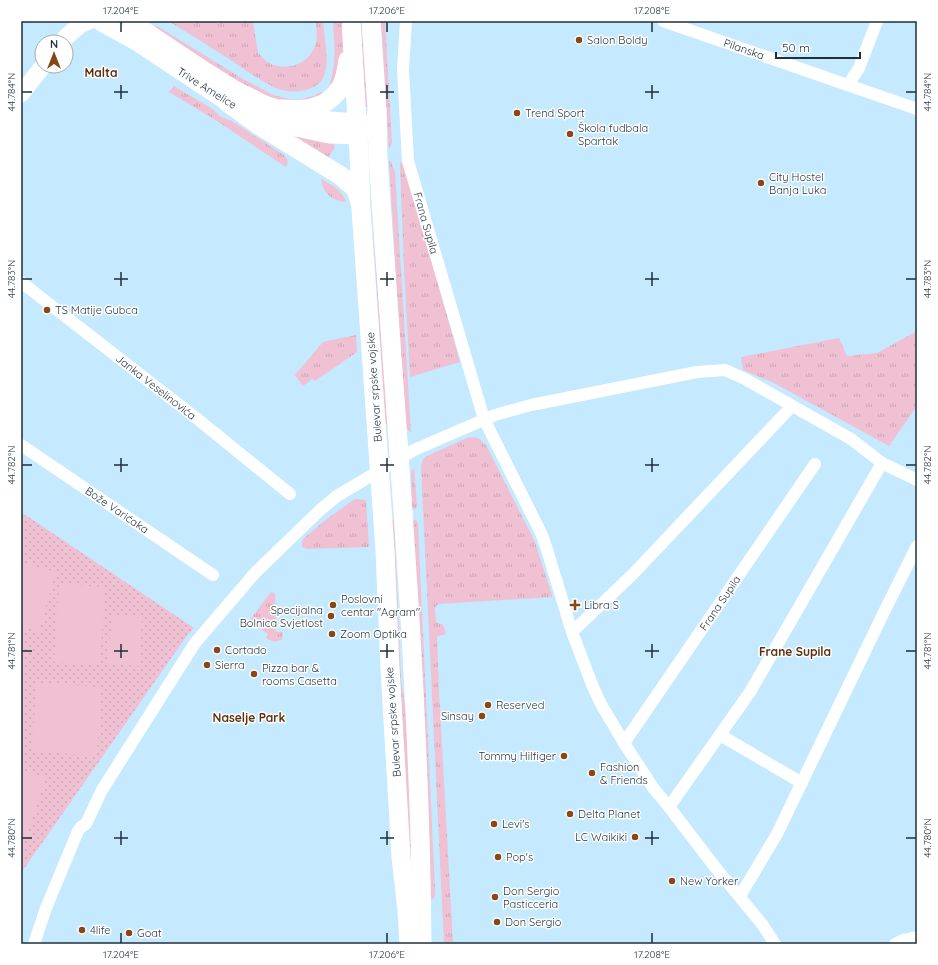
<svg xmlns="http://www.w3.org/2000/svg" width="938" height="965" font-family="Quicksand,sans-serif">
<defs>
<pattern id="grass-tufts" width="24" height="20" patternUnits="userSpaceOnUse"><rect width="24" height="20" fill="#efc1d3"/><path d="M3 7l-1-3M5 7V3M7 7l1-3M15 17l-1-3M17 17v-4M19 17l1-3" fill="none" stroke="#cca6b6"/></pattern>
<pattern id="park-dots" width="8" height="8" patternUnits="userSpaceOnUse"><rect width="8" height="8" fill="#efc1d3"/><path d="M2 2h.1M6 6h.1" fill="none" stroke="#cca6b6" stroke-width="1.8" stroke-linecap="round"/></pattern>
</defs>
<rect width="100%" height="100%" fill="#c5e9fe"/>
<g fill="url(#grass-tufts)">
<path d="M 168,21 L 253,21 L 258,53 C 263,58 267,63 273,65 C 291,70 308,64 315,46 C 318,39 316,29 316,21 L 323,21 C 324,37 330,61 324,76 C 318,92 292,94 278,89 C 264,83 251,74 238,65 C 215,50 192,35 168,21 Z"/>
<path d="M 333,21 L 343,21 L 345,60 L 333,87 L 330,83 C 337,63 334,42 333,21 Z"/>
<path d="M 361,21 L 369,21 L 369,109 L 365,106 Z"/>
<path d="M 381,21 L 385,21 L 392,143 L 389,149 Z"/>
<path d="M 157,26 L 243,79 L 273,95 L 293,100 L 301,99 L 313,96 L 321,92 L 325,95 L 288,104 L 251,90 L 153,27 Z"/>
<path d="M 174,86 L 211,108 L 221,117 L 232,121 L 284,155 L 288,161 L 286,167 L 217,121 L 169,92 Z"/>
<path d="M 278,128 L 334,139 L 334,149 L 326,160 Z"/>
<path d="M 372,160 L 387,424 L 385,425 L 369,161 Z"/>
<path d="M 389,160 L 391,161 L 395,172 L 411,433 L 405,427 Z"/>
<path d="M 402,162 L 404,162 L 460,362 L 410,377 L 404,271 L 400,163 Z"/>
<path d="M 321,179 C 331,184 343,191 346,202 C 332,201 323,194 321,179 Z"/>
<path d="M 917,331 L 917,406 L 889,446 L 772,382 L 743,370 L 741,357 L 839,338 L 847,356 L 877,353 Z"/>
<path d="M 356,335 L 357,352 L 315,381 L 312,379 L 303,386 L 295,375 L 323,342 Z"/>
<path d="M 469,437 L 478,438 L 486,445 L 535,542 L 552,595 L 552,597 L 438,604 L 435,608 L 436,622 L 443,625 L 446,633 L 444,635 L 437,636 L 439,692 L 453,944 L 444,944 L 421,466 L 423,459 L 429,455 Z"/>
<path d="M 414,467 L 417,506 L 416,509 L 412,510 L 411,474 Z"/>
<path d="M 355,499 L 366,500 L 369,547 L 307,549 L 302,547 L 302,542 L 304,538 L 328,518 Z"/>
<path d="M 414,519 L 417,521 L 418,525 L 435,890 L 435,896 L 433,899 L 430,900 L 430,875 L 413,521 Z"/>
<path d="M 391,520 L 394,520 L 401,680 L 409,733 L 412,890 Z"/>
<path d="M 271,592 L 275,594 L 276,632 L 283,632 L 282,639 C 276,643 272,642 266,638 L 268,634 L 249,621 Z"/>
</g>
<path fill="url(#park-dots)" d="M 21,512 L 194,628 L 188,634 L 21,873 Z"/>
<g fill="#efc1d3">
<path d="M 21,562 L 56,572 L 39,631 L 21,626 Z"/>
<path d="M 59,584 L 105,587 L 100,665 L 54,662 Z"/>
<path d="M 112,616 L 142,618 L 140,666 L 108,664 Z"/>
<path d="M 36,684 L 101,687 L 97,755 L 32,752 Z"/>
<path d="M 21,771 L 45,778 L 27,836 L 21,834 Z"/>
</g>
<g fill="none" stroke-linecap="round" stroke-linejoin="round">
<g stroke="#fff" stroke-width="12">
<path d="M 406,21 L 403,70 L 408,161 L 484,419 L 542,535 L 548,553 L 572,632 L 593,687 L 601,704 L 624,743 L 654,789 L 669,807 L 715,867 L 762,924 L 775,944"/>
<path d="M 663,21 L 917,109"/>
<path d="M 848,85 L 859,68 L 877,21"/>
<path d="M 21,282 L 200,421 L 290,494"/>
<path d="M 21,445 L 213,575"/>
<path d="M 572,632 L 633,574 L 792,406"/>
<path d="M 720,735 L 802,783"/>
<path d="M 624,743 L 815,464"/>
<path d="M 669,807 L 750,692 L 882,463 L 917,480"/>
<path d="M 740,896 L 777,834 L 883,614 L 917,546"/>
<path d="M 34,944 L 46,908 L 78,831 L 81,827 L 86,824 L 102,790 L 195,643 L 255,573 L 320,510 L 337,496 L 414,450 L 495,415 L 531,405 L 697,372 L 725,370 L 745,379 L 851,439 L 882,463"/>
<path d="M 895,944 L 903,940 L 917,937"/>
</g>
<g stroke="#fff" stroke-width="17">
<path d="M 131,21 L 206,71 L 233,88 L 265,104 L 280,109 L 330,120 L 357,122 L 369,129"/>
<path d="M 100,22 L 136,42 L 228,103 L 277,124 L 329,135 L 358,136 L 369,129 L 373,124 L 377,110"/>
<path d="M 65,38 L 81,24 L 89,21"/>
<path d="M 21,94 L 43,66"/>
</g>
<g stroke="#fff" stroke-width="19">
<path d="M 351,21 L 359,153 L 361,209 L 385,550 L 390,669 L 401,857 L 407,911 L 409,944"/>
<path d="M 371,21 L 377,110 L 378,157 C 395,419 420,681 422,944"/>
<path d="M 228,103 L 260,126 L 341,176 L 356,189 L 360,203"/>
<path d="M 280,109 C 288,109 297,110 305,109 C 311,109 318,106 323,104 C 342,93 345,81 348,60"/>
</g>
</g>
<path fill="none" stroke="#1e303a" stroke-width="1.5" d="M 121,22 L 121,32M 387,22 L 387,32M 652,22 L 652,32M 121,85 L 121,99M 387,85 L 387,99M 652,85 L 652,99M 22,92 L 32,92M 114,92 L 128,92M 380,92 L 394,92M 645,92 L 659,92M 906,92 L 916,92M 121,272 L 121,286M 387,272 L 387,286M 652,272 L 652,286M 22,279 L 32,279M 114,279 L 128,279M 380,279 L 394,279M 645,279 L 659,279M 906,279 L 916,279M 121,458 L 121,472M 387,458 L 387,472M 652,458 L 652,472M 22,465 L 32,465M 114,465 L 128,465M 380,465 L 394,465M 645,465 L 659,465M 906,465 L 916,465M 121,644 L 121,658M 387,644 L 387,658M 652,644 L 652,658M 22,651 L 32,651M 114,651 L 128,651M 380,651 L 394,651M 645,651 L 659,651M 906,651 L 916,651M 121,831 L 121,845M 387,831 L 387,845M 652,831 L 652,845M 22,838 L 32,838M 114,838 L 128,838M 380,838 L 394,838M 645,838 L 659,838M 906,838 L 916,838M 121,933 L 121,943M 387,933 L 387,943M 652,933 L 652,943"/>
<g fill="#894714" stroke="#fff" stroke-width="1.5">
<circle cx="579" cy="40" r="4"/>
<circle cx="517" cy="113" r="4"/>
<circle cx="570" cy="134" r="4"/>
<circle cx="761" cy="183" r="4"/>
<circle cx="47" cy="310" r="4"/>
<circle cx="333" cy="605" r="4"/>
<path d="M573 599h4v4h4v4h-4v4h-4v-4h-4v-4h4z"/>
<circle cx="331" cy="616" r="4"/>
<circle cx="332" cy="634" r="4"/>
<circle cx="217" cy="650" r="4"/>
<circle cx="207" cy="665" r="4"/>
<circle cx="254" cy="674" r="4"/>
<circle cx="488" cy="705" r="4"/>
<circle cx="482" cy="716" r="4"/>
<circle cx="564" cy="756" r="4"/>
<circle cx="592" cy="773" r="4"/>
<circle cx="570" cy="814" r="4"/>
<circle cx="494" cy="824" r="4"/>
<circle cx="635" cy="837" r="4"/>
<circle cx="498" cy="857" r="4"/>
<circle cx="672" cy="881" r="4"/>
<circle cx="495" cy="897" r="4"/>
<circle cx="497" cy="922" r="4"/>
<circle cx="82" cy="930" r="4"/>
<circle cx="129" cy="933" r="4"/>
</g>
<g text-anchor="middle" stroke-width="3" stroke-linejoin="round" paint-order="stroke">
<g font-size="11" fill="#1e303a" stroke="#fff" text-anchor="start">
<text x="587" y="44">Salon Boldy</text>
<text x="525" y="117">Trend Sport</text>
<text x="578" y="132">Škola fudbala<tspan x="578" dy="13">Spartak</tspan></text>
<text x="769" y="181">City Hostel<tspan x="769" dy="13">Banja Luka</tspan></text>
<text x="55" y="314">TS Matije Gubca</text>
<text x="341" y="603">Poslovni<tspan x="341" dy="13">centar "Agram"</tspan></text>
<text x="584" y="609">Libra S</text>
<text x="323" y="614" text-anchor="end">Specijalna<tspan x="323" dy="13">Bolnica Svjetlost</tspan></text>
<text x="340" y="638">Zoom Optika</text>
<text x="225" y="654">Cortado</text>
<text x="215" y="669">Sierra</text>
<text x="262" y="672">Pizza bar &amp;<tspan x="262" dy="13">rooms Casetta</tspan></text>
<text x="496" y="709">Reserved</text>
<text x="474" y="720" text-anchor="end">Sinsay</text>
<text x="556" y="760" text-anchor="end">Tommy Hilfiger</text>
<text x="600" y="771">Fashion<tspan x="600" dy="13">&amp; Friends</tspan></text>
<text x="578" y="818">Delta Planet</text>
<text x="502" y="828">Levi's</text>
<text x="627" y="841" text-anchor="end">LC Waikiki</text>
<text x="506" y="861">Pop's</text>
<text x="680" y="885">New Yorker</text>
<text x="503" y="895">Don Sergio<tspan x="503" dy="13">Pasticceria</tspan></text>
<text x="505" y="926">Don Sergio</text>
<text x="90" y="934">4life</text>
<text x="137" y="937">Goat</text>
</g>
<g font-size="11" fill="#1e303a" stroke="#fff">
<text transform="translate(744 49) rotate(19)" y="4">Pilanska</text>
<text transform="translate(207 88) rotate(32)" y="4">Trive Amelice</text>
<text transform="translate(426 223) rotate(74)" y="4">Frana Supila</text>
<text transform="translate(156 387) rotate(38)" y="4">Janka Veselinovića</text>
<text transform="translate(374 387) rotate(-94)" y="4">Bulevar srpske vojske</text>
<text transform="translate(117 510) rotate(34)" y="4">Bože Varićaka</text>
<text transform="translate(720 603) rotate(-56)" y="4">Frana Supila</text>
<text transform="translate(393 722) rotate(-94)" y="4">Bulevar srpske vojske</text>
</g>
<g font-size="12" font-weight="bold" fill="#5c2f0d" stroke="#fff">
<text x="101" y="77">Malta</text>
<text x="795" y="656">Frane Supila</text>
<text x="249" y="722">Naselje Park</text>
</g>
</g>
<rect width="938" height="965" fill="none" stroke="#ffffff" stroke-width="44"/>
<g transform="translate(54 54)"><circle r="19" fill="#ffffff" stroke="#a5acb0"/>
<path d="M0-3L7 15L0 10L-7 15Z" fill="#894714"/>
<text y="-6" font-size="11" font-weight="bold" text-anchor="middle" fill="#1e303a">N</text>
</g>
<path d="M776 52v6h84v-6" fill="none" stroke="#1e303a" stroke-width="2"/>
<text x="782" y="52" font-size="12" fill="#1e303a" stroke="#ffffff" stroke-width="3" paint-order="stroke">50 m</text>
<rect x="22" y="22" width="894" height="921" fill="none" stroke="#1e303a" stroke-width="1.5"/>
<g font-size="10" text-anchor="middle" fill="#1e303a">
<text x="121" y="14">17.204°E</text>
<text x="387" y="14">17.206°E</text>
<text x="652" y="14">17.208°E</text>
<text transform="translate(11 92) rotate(-90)" y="4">44.784°N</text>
<text transform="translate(927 92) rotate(-90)" y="4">44.784°N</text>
<text transform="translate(11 279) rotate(-90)" y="4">44.783°N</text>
<text transform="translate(927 279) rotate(-90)" y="4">44.783°N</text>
<text transform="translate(11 465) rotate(-90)" y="4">44.782°N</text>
<text transform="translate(927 465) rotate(-90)" y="4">44.782°N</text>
<text transform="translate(11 651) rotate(-90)" y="4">44.781°N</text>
<text transform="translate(927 651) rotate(-90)" y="4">44.781°N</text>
<text transform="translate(11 838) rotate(-90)" y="4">44.780°N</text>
<text transform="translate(927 838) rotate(-90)" y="4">44.780°N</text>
<text x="121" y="958">17.204°E</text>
<text x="387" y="958">17.206°E</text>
<text x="652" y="958">17.208°E</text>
</g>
</svg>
